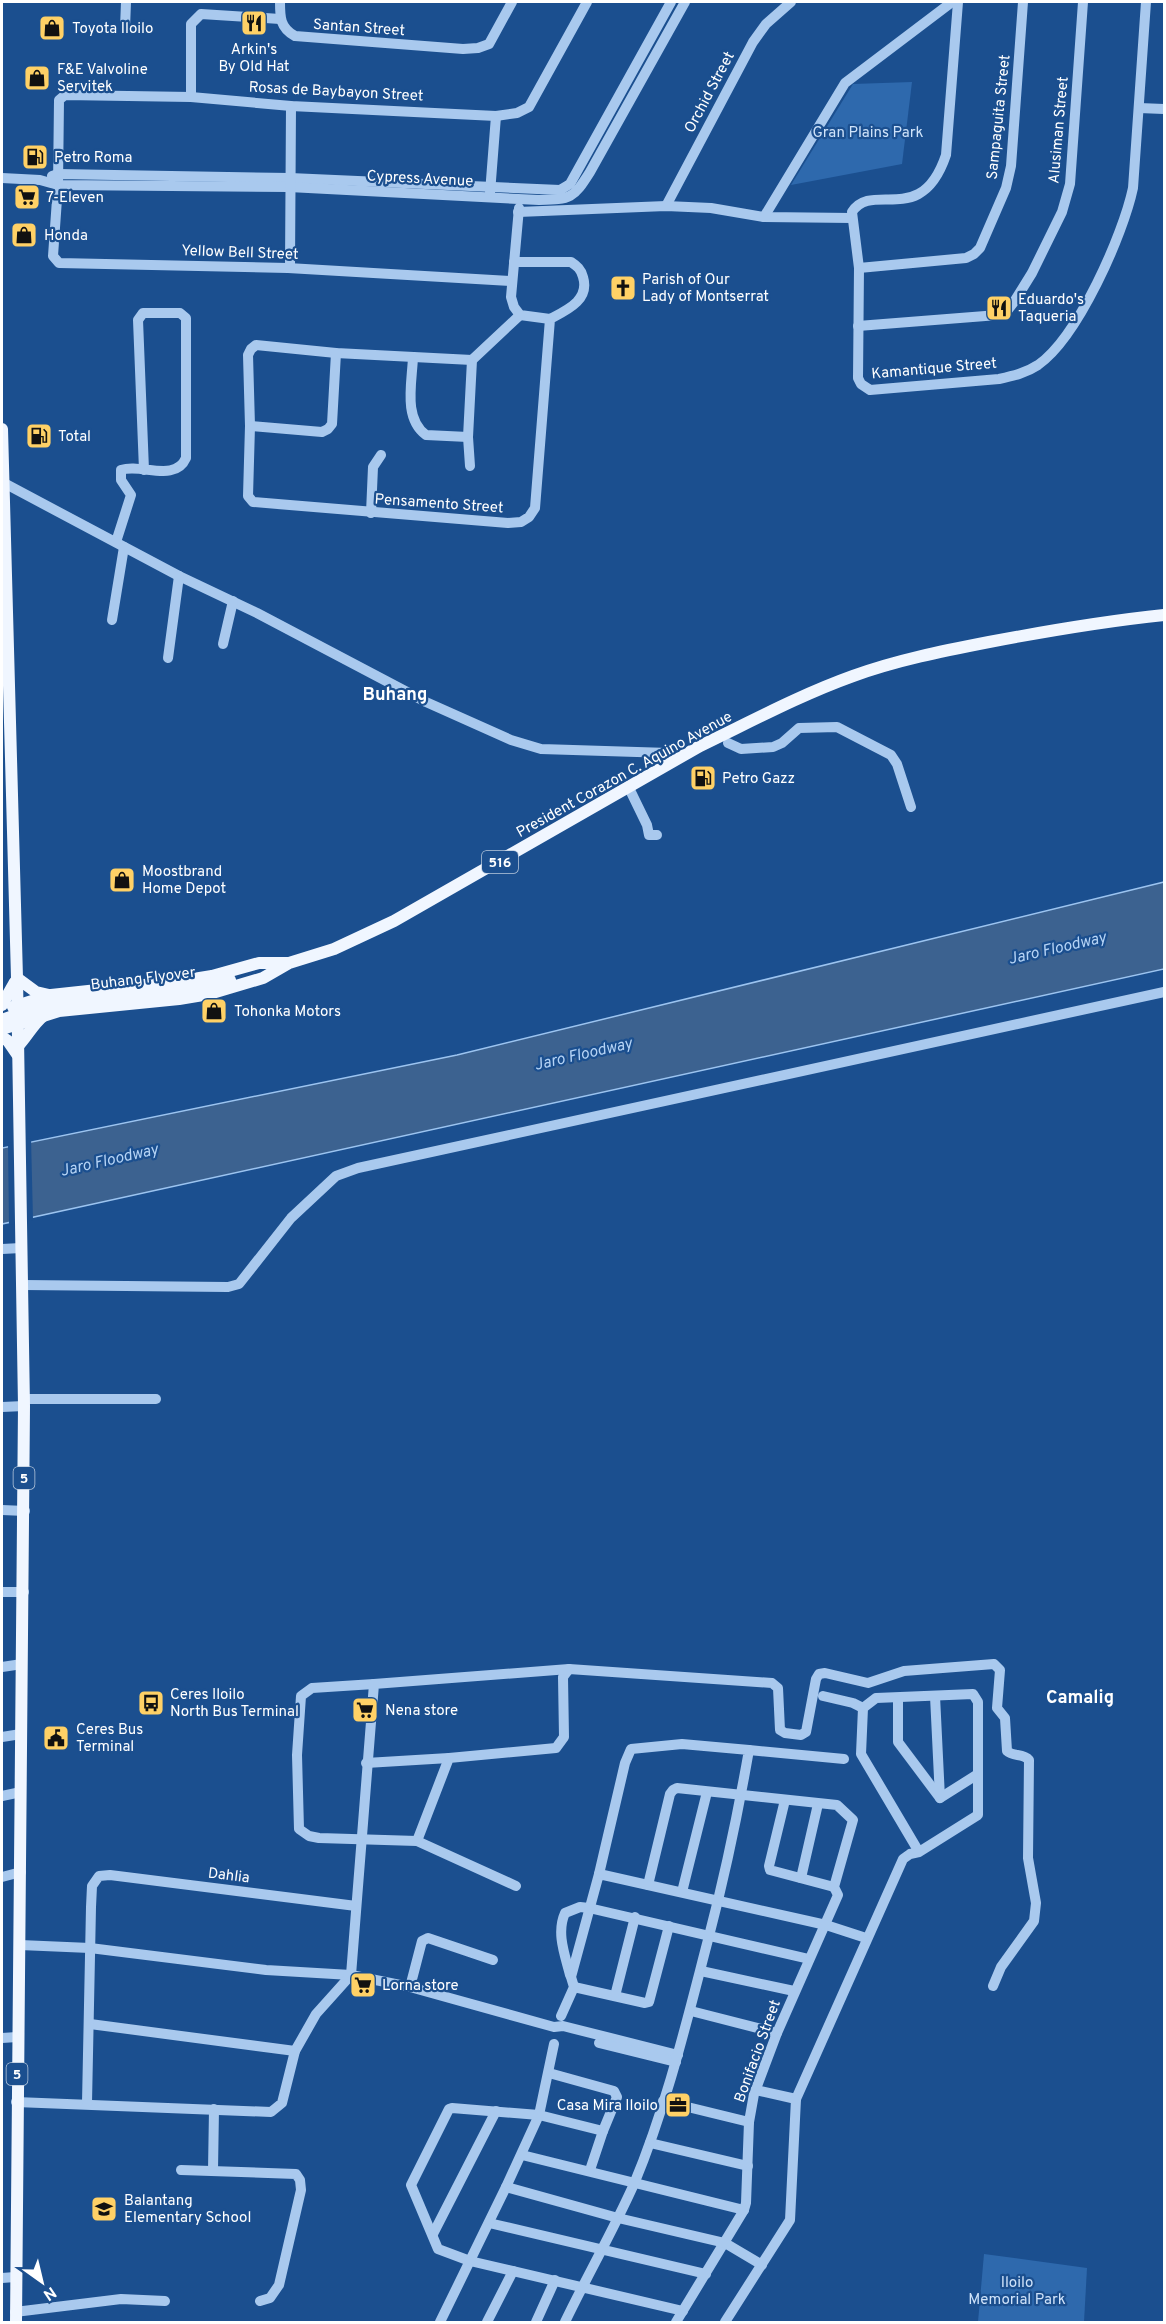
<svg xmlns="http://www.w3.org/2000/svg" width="1166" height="2324" font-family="Overpass,sans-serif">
<rect width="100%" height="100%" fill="#1b4f8f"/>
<g fill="#2e69ad">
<path d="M 912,82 L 902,164 L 791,185 L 853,84 Z"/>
<path d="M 984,2254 L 1087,2268 L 1084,2322 L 978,2322 Z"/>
</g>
<path fill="#3c6290" stroke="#9cc4f0" stroke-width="1.5" d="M 1164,882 L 1164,969 L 2,1224 L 2,1148 L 457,1055 Z"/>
<path fill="#1b4f8f" d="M 31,1138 L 33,1220 L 9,1225 L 8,1143 Z"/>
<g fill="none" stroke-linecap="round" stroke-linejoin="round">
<g stroke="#a9c9ee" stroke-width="10">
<path d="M 280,2 C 280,17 280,28 295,36 L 463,49 L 478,48 L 489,44 L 512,2"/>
<path d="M 958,2 L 946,155 C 921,229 873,180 852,212 L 859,268 L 858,378 L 861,384 L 870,390 L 999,379 C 1013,376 1026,373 1038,365 C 1078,337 1123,235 1133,188 L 1146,2"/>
<path d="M 125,28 L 126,2"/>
<path d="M 191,97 L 191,24 L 201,14 L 280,19"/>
<path d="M 1139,108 L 1164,109"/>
<path d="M 52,176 L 58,174 L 290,178 L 560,190 L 570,184 L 671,2"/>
<path d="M 2,178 L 40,180 L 58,185 L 289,187 L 539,200 C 571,199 573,199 590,172 L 685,2"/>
<path d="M 490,193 L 496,116"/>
<path d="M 666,206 L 753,42 L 766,24 L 791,2"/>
<path d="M 519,208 L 511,297 L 514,307 L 520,315 L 550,319"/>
<path d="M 518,212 L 666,206 L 711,208 L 764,217 L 852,218"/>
<path d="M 764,217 L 845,83 L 952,2"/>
<path d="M 290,268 L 291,106"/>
<path d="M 859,268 L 966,258 L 974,254 L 980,248 L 1006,188 L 1011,166 L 1023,2"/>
<path d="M 512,281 L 288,268 L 59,263 L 53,256 L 58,185 L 59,100 L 65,95 L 191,97 L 291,106 L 496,116 L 517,113 L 529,107 L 587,2"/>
<path d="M 858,326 L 998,315 L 1007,311 L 1014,302 L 1032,273 L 1062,212 L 1070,184 L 1083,2"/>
<path d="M 413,357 C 412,383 403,418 426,435 L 468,437"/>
<path d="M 472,360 L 336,353 L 256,345 L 251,349 L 248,355 L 250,426 L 248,496 L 253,502 L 508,523 L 521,522 L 529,517 L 535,508 L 550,319 C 567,310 590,300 583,277 C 581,269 577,266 571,262 L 514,262"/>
<path d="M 250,426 L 322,432 L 328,429 L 332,424 L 336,353"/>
<path d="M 470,466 L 468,437 L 472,360 L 520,315"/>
<path d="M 2,482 L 179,576 L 257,613 L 426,702 L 511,740 L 541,749 L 669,753"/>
<path d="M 371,513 L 373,467 L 381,455"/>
<path d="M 116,542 L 131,495 L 121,480 L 121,470 C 141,463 175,483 186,458 L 186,318 L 180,313 L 143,313 L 138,320 L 144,470"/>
<path d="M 112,620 L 124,547"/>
<path d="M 223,644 L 233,601"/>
<path d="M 168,658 L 179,576"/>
<path d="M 728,743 L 741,749 L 773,747 L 782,743 L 799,728 L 837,727 L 891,755 L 897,764 L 911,807"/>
<path d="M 629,788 L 647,825 L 649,835 L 657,835"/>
<path d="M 2,1249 L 21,1248"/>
<path d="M 23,1285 L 228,1287 L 239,1284 L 291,1218 L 336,1176 L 358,1168 L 1164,992"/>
<path d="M 24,1399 L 156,1399"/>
<path d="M 2,1407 L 24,1406"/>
<path d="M 2,1510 L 25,1511"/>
<path d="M 2,1592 L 24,1592"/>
<path d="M 2,1667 L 22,1664"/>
<path d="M 374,1684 L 312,1688 L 301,1696 L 297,1755 L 299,1829 L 309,1836 L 319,1838 L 417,1841 L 516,1886"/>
<path d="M 823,1696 L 853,1703 L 863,1708"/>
<path d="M 935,1696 L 940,1798"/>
<path d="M 898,1699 L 898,1742 L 940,1798 L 978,1774"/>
<path d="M 2,1737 L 21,1734"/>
<path d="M 749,1750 L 844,1759"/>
<path d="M 366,1763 L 449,1758"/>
<path d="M 2,1796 L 21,1792"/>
<path d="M 785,1800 L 769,1866 L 770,1870 L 834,1887"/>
<path d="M 417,1841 L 449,1758 L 556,1748 L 564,1737 L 563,1677 L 569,1669"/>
<path d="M 2,1877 L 21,1872"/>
<path d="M 801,1878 L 818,1804"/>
<path d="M 648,1885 L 670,1794 L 673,1790 L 677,1788 L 837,1805 L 853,1820 L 834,1887 L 838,1895 L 777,2033 L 754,2094 L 749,2122 L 746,2203 L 744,2210 L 676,2322"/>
<path d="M 682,1892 L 707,1792"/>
<path d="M 20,1945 L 90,1948 L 266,1970 L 351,1975 L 410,1987 L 554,2027 L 563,2026 L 678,2055"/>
<path d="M 701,1971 L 794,1991"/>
<path d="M 570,1975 C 565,1955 556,1933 565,1913 L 580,1907 L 589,1908 L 809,1959"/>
<path d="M 410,1987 L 422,1941 L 428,1938 L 493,1960"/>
<path d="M 574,1987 L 645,2003 L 649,2002 L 669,1926"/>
<path d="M 615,1996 L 635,1917"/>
<path d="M 691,2011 L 777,2033"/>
<path d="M 561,2016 L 574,1987 L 571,1977 L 599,1874 L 826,1925 L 866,1938"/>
<path d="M 90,2024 L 295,2051"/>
<path d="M 2,2038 L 17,2037"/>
<path d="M 599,2043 L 676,2062"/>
<path d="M 554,2044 L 539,2115 L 506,2187 L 618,2218 L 725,2243 L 762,2265"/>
<path d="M 549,2073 L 614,2091 L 617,2097 L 603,2131 L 539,2115 L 452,2108 L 449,2109 L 411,2185 L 438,2249 L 470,2261 L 683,2311"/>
<path d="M 756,2090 L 796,2099"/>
<path d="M 663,2101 L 749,2122"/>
<path d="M 16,2102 L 271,2112 L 282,2103 L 295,2051 L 316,2014 L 351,1975 L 374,1684 L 569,1669 L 772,1683 L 778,1688 L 780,1730 L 785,1733 L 801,1735 L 806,1732 L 816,1679 L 819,1674 L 825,1673 L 868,1683 L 904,1671 L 994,1664 L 1000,1670 L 997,1708 L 1005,1718 L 1007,1751 C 1013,1757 1023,1753 1029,1760 L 1028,1858 L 1036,1903 L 1034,1921 L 1001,1967 L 993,1986"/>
<path d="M 87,2103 L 91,1907 L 92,1886 L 99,1876 L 110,1875 L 356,1906"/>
<path d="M 650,2143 L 748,2166"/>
<path d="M 522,2155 L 744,2210"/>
<path d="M 181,2170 L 296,2174 L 300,2180 L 301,2190 L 279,2285 L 270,2298 L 260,2301"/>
<path d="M 213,2170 L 214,2109"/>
<path d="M 590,2170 L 603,2131"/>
<path d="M 489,2223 L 706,2274"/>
<path d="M 433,2234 L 496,2111"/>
<path d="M 2,2278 L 15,2277"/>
<path d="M 15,2312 L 121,2299 L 165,2301"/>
<path d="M 440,2322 L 506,2187"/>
<path d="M 487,2322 L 513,2271"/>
<path d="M 536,2322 L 555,2280"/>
<path d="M 565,2322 C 587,2276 613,2231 634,2184 C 667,2105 687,2020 709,1936 C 725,1875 738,1813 749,1750 L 682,1744 L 631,1749 L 625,1763 L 599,1874"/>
<path d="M 725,2322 L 790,2220 L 796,2099 L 903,1859 L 910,1854 L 919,1852 L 978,1815 L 978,1702 L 973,1694 L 876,1698 L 863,1708 L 861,1754 L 919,1852"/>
</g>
<g stroke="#f0f6ff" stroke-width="12">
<path d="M 2,429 L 17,978 L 24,1406 L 16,2322"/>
<path d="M 17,978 L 36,992 L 49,995"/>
<path d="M 2,1005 L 15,982"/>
<path d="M 13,1007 L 51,995 L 181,981 L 212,976 L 259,963 L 288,963"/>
<path d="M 2,1020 L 47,1004 L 155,993 L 230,980"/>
<path d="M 2,1029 L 59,1011 L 179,999 L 209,994 L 263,978 L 289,963 L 334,949 L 394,921 L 700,746 C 750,722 800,695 853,676 C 897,660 943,651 989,642 C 1047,631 1106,621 1164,615"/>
<path d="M 2,1037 L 8,1041 L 17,1054"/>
<path d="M 17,1047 C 27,1037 32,1025 43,1016"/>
</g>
</g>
<defs>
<symbol id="restaurant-square" viewBox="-11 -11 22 22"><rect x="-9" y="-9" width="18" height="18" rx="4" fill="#ffd166" stroke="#1b4f8f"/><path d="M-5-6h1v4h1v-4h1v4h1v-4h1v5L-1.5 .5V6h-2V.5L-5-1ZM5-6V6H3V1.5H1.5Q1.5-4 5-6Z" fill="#111"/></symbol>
<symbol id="shop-square" viewBox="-11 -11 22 22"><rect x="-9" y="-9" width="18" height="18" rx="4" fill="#ffd166" stroke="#1b4f8f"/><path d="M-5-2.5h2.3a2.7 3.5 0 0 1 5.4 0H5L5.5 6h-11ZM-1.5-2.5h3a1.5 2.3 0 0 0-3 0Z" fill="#111"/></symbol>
<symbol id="fuel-square" viewBox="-11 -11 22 22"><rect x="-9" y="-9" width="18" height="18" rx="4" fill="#ffd166" stroke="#1b4f8f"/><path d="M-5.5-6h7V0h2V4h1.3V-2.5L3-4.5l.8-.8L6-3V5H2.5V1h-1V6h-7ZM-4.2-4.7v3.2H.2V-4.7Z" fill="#111"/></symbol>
<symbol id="supermarket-square" viewBox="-11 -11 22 22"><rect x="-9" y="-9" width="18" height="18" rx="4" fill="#ffd166" stroke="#1b4f8f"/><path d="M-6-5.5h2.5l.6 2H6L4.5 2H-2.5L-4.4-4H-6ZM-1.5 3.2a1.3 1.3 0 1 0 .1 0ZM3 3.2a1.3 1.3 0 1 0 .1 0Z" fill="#111"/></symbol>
<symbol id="church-square" viewBox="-11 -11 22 22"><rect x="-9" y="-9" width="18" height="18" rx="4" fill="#ffd166" stroke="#1b4f8f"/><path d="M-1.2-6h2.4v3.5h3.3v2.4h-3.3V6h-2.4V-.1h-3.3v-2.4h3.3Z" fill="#111"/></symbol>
<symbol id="bus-square" viewBox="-11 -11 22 22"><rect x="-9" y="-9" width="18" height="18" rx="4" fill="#ffd166" stroke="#1b4f8f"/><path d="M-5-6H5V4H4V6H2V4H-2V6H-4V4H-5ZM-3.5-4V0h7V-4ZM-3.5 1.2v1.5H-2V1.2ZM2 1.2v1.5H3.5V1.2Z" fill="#111"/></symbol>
<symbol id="civic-square" viewBox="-11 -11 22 22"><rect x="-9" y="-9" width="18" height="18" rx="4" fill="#ffd166" stroke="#1b4f8f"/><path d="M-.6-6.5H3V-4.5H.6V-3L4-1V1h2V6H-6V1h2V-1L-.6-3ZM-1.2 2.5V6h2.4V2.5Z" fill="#111"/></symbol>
<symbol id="office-square" viewBox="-11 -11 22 22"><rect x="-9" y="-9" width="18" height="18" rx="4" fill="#ffd166" stroke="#1b4f8f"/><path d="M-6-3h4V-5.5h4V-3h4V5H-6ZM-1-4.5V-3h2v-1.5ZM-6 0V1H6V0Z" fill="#111"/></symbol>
<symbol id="school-square" viewBox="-11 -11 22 22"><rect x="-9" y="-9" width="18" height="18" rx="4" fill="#ffd166" stroke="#1b4f8f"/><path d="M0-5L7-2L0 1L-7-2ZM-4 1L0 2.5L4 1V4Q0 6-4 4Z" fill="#111"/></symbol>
</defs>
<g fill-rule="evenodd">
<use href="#restaurant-square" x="239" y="8" width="30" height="30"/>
<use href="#shop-square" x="37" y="13" width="30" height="30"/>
<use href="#shop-square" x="22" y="63" width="30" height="30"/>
<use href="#fuel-square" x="20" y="142" width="30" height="30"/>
<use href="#supermarket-square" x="12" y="182" width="30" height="30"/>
<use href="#shop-square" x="9" y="220" width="30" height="30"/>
<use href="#church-square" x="608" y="273" width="30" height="30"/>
<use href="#restaurant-square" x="984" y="293" width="30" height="30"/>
<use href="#fuel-square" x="24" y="421" width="30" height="30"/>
<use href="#fuel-square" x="688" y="763" width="30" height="30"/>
<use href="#shop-square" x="107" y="865" width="30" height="30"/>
<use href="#shop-square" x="199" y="996" width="30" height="30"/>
<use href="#bus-square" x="136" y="1688" width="30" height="30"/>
<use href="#supermarket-square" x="350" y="1695" width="30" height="30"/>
<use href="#civic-square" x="41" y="1723" width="30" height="30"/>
<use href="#supermarket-square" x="348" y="1970" width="30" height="30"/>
<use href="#office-square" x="663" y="2090" width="30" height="30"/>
<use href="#school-square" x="89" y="2194" width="30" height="30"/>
</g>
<g text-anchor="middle" stroke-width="4.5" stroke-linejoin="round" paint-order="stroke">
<g fill="#1b4f8f" stroke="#bbcadd" stroke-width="1.5">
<rect x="482" y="851" width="36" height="22" rx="4.5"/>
<rect x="13.5" y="1467" width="21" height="22" rx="4.5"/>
<rect x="6.5" y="2063" width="21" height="22" rx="4.5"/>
</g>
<g font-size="14" font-weight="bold" fill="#fff">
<text x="500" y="867">516</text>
<text x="24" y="1483">5</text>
<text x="17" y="2079">5</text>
</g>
<g font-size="15" fill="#fff" stroke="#1b4f8f">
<text transform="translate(359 27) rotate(4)" y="5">Santan Street</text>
<text transform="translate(336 91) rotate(3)" y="5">Rosas de Baybayon Street</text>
<text transform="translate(709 92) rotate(-62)" y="5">Orchid Street</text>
<text transform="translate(998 117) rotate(-84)" y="5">Sampaguita Street</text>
<text transform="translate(1058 130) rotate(-85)" y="5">Alusiman Street</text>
<text transform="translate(420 178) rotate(3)" y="5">Cypress Avenue</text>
<text transform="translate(240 252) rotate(2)" y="5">Yellow Bell Street</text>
<text transform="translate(934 368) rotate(-5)" y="5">Kamantique Street</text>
<text transform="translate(439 503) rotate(4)" y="5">Pensamento Street</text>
<text transform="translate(624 774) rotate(-29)" y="5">President Corazon C. Aquino Avenue</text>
<text transform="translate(143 978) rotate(-7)" y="5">Buhang Flyover</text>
<text transform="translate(229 1875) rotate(7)" y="5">Dahlia</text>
<text transform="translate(757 2051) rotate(-70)" y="5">Bonifacio Street</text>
</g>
<g font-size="15" fill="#fff" stroke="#1b4f8f" text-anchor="start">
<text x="72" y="33">Toyota Iloilo</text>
<text x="254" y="54" text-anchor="middle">Arkin's<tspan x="254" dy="17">By Old Hat</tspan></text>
<text x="57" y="74">F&amp;E Valvoline<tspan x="57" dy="17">Servitek</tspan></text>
<text x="54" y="162">Petro Roma</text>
<text x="46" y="202">7-Eleven</text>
<text x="44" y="240">Honda</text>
<text x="642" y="284">Parish of Our<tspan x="642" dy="17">Lady of Montserrat</tspan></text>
<text x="1018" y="304">Eduardo's<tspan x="1018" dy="17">Taqueria</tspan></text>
<text x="58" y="441">Total</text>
<text x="722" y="783">Petro Gazz</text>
<text x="142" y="876">Moostbrand<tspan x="142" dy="17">Home Depot</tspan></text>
<text x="234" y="1016">Tohonka Motors</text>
<text x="170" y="1699">Ceres Iloilo<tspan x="170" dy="17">North Bus Terminal</tspan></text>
<text x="385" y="1715">Nena store</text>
<text x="76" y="1734">Ceres Bus<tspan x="76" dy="17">Terminal</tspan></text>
<text x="382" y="1990">Lorna store</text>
<text x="658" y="2110" text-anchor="end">Casa Mira Iloilo</text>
<text x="124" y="2205">Balantang<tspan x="124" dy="17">Elementary School</tspan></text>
</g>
<g font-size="15" fill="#cfe3fa" stroke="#1b4f8f">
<text x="868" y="137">Gran Plains Park</text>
<text x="1017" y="2287">Iloilo<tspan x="1017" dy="17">Memorial Park</tspan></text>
</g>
<g font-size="16" font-style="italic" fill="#b5d3f5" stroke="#1b4f8f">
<text transform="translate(1057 947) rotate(-13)" y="6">Jaro Floodway</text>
<text transform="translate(583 1053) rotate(-13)" y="6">Jaro Floodway</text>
<text transform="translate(109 1159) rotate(-13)" y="6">Jaro Floodway</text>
</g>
<g font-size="18" font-weight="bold" fill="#fff" stroke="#1b4f8f">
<text x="395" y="700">Buhang</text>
<text x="1080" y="1703">Camalig</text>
</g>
</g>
<rect width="1166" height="2324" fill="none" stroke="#ffffff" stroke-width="6"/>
<g transform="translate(42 2282) rotate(146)" stroke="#1b4f8f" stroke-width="4.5" paint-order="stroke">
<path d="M0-4.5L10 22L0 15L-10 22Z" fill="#ffffff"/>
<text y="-9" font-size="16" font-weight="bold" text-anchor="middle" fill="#ffffff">N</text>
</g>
</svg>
